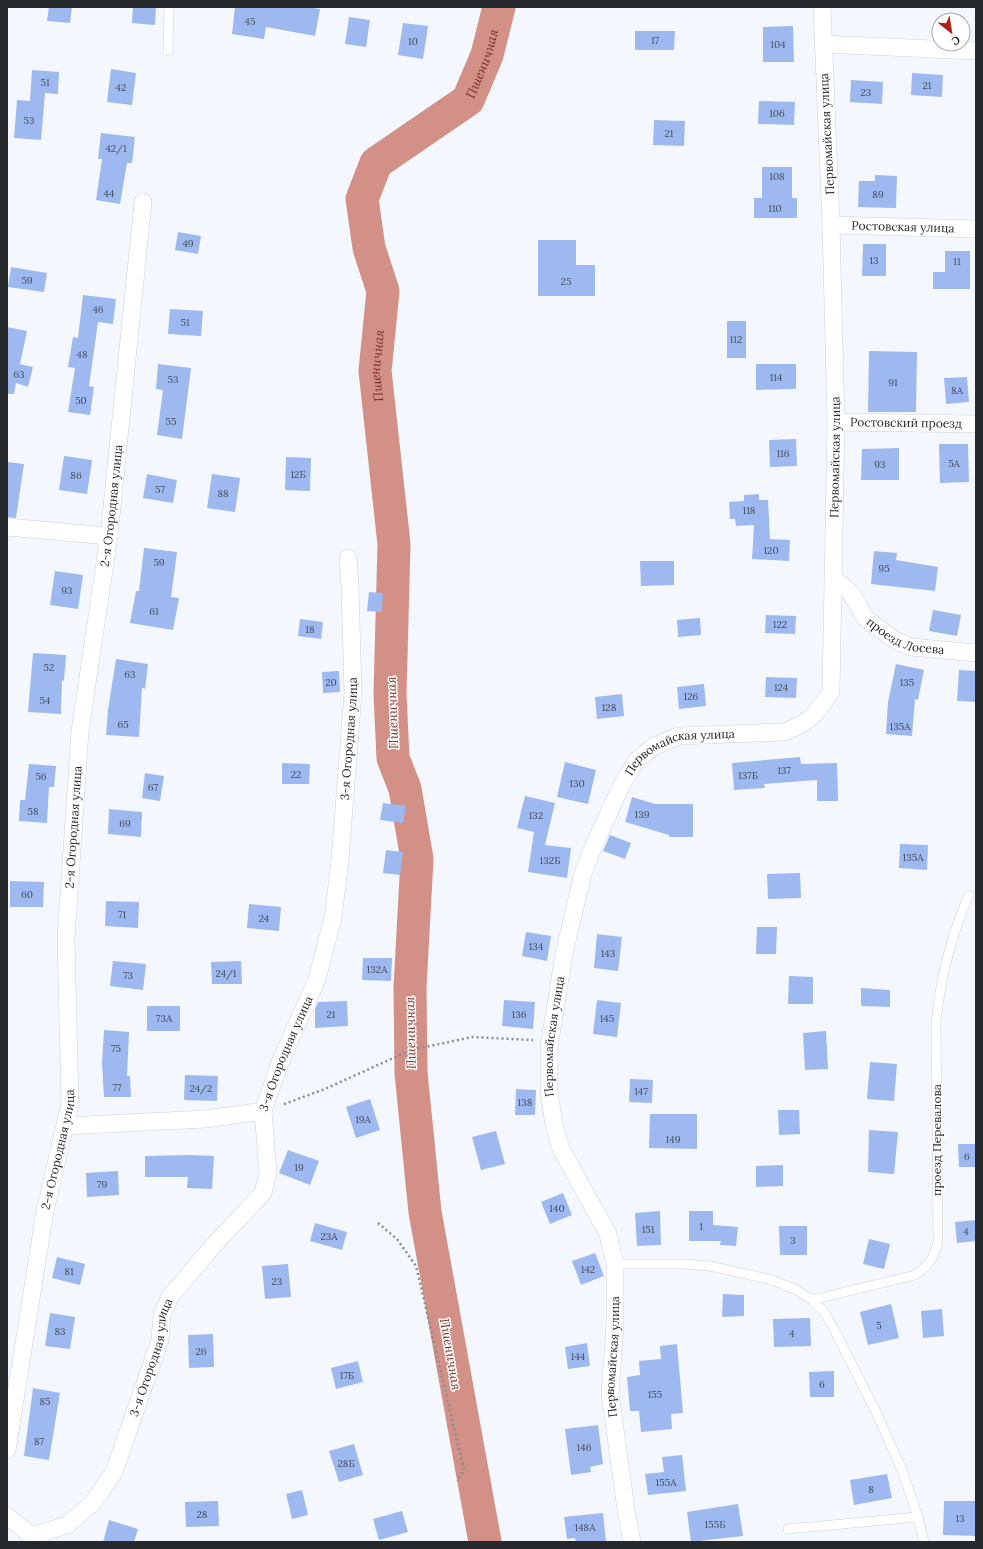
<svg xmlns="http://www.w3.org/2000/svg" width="983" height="1549" font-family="Lora,serif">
<rect width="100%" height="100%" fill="#f4f8fe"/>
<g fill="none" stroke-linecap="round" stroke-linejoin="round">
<path stroke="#d29086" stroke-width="33" id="s1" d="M 485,1542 L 425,1212 L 411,1073 L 410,987 L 417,859 L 405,789 L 393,758 L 390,694 L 394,544 L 375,371 L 383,291 L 369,248 L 362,199 L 376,163 L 468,100 L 487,55 L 499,7"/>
</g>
<g fill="#9eb9ef">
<path d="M 49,7 L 72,7 L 70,23 L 47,21 Z"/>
<path d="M 133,7 L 156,7 L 155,25 L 132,23 Z"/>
<path d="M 235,7 L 307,7 L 320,9 L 315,36 L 266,27 L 264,39 L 232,34 Z"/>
<path d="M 349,17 L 370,20 L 366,47 L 345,44 Z"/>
<path d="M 403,23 L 428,26 L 423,59 L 398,55 Z"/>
<path d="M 793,26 L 794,62 L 763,62 L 763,27 Z"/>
<path d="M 635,31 L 675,31 L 674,50 L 635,50 Z"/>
<path d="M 111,69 L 136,73 L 132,105 L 107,102 Z"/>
<path d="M 32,70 L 59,72 L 58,94 L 45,93 L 41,140 L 14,138 L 17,100 L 30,101 Z"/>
<path d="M 912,73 L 943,75 L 942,97 L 911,95 Z"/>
<path d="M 851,80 L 883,82 L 882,104 L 850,102 Z"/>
<path d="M 759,101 L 795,102 L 794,125 L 758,124 Z"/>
<path d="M 654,120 L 685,121 L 684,146 L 653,145 Z"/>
<path d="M 101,133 L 135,137 L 132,163 L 127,163 L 120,204 L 96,200 L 102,159 L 98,159 Z"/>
<path d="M 762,167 L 792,167 L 792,198 L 797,198 L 797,218 L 754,218 L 754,198 L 762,198 Z"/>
<path d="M 875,175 L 897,176 L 896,208 L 858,207 L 859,181 L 875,181 Z"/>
<path d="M 178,232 L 201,236 L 198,254 L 175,250 Z"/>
<path d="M 538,240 L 576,240 L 576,265 L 595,265 L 595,296 L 538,296 Z"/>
<path d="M 863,244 L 886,244 L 886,276 L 862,276 Z"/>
<path d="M 945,251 L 970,251 L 970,289 L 933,289 L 933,272 L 945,272 Z"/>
<path d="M 11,267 L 47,273 L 44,292 L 8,287 Z"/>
<path d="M 83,295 L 116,299 L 113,324 L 98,322 L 89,386 L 94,387 L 90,415 L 68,412 L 75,368 L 68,367 L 73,337 L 78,338 Z"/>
<path d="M 170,309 L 203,311 L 201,336 L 168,334 Z"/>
<rect x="727" y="321" width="19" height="37"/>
<path d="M 7,327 L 27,331 L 20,364 L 33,367 L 28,387 L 16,383 L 14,394 L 7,394 Z"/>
<path d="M 869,351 L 917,352 L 916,412 L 868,412 Z"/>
<path d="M 158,364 L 191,368 L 182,439 L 157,435 L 163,390 L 156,389 Z"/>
<path d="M 756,364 L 796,364 L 796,389 L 756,390 Z"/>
<path d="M 967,377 L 969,402 L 946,404 L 944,378 Z"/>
<path d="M 796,439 L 797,466 L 770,467 L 769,440 Z"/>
<path d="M 939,444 L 968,444 L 969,482 L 940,483 Z"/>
<path d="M 899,448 L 899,480 L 861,480 L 862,449 Z"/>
<path d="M 64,456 L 92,460 L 87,494 L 59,490 Z"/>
<path d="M 286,457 L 311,458 L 310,491 L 285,490 Z"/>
<path d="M 7,462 L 24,464 L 16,518 L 7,517 Z"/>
<path d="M 147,474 L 177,480 L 173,503 L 143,498 Z"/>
<path d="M 212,474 L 240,478 L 235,512 L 207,508 Z"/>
<path d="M 759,494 L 759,500 L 768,500 L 770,539 L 790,540 L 789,561 L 752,559 L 754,525 L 736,526 L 735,519 L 730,519 L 729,502 L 744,501 L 744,495 Z"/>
<path d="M 144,548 L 177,552 L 171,597 L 179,598 L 173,630 L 130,623 L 136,591 L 139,591 Z"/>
<path d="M 874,551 L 897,553 L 896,560 L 938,567 L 935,591 L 871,584 Z"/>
<path d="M 640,561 L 674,561 L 674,585 L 641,586 Z"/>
<path d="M 55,571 L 83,575 L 78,609 L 50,605 Z"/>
<path d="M 369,592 L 383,593 L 382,612 L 367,611 Z"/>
<path d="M 933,610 L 961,615 L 957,636 L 929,631 Z"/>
<path d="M 766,615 L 796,616 L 795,634 L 765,633 Z"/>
<path d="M 700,618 L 701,635 L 678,637 L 677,620 Z"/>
<path d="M 300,619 L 323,622 L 321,639 L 298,636 Z"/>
<path d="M 33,653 L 66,655 L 64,681 L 62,680 L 61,714 L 28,712 Z"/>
<path d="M 116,659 L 148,664 L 145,689 L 142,688 L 139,737 L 106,735 L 108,710 Z"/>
<path d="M 896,664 L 924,670 L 918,700 L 915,699 L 912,736 L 886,734 L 888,702 Z"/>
<path d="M 959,670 L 976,671 L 976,702 L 957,701 Z"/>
<path d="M 339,671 L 340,692 L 323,693 L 322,672 Z"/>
<path d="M 766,677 L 797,678 L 796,698 L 765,697 Z"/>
<path d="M 704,684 L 706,706 L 679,709 L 677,687 Z"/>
<path d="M 622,694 L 624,716 L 597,719 L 595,697 Z"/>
<path d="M 800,757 L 801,764 L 837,763 L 838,801 L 817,801 L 817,780 L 764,784 L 765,788 L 734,790 L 732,763 Z"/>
<path d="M 565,762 L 596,770 L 588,804 L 557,797 Z"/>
<path d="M 282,763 L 310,764 L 309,784 L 282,784 Z"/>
<path d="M 29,764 L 56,766 L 54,787 L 49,787 L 47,823 L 19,821 L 20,800 L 25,800 Z"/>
<path d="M 145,773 L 164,776 L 160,801 L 142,798 Z"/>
<path d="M 525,796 L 555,803 L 545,845 L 571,848 L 567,878 L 528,872 L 534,832 L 517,828 Z"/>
<path d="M 632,797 L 655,804 L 693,804 L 693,837 L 669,837 L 669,835 L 625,822 Z"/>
<path d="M 383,803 L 406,806 L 403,823 L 380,820 Z"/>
<path d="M 109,809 L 142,812 L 141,837 L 108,834 Z"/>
<path d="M 610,835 L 631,843 L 625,859 L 603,851 Z"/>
<path d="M 900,844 L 928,845 L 927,870 L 899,868 Z"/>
<path d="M 386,850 L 403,852 L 400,875 L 383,873 Z"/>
<path d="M 800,873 L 801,898 L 768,899 L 767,874 Z"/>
<path d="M 10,881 L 44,882 L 43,907 L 10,907 Z"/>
<path d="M 106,901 L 139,902 L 138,928 L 105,926 Z"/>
<path d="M 249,904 L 281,907 L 279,931 L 247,928 Z"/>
<path d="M 757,927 L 777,927 L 776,954 L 756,954 Z"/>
<path d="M 526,932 L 551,936 L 547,961 L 522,956 Z"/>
<path d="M 597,934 L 622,937 L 618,971 L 594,968 Z"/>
<path d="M 363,958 L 392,958 L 391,981 L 362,980 Z"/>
<path d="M 113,961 L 146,964 L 143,990 L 110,986 Z"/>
<path d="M 241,961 L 242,984 L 212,984 L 211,962 Z"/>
<path d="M 789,976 L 813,977 L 813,1004 L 788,1004 Z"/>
<path d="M 861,988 L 890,990 L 890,1007 L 861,1006 Z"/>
<path d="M 504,1000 L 535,1002 L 533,1029 L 502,1026 Z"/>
<path d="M 597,1000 L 621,1003 L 617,1037 L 593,1034 Z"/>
<path d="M 347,1001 L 348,1026 L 315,1028 L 315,1009 L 318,1002 Z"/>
<rect x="147" y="1006" width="33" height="25"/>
<path d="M 104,1030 L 129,1032 L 127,1076 L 130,1076 L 131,1097 L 104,1097 L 102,1063 Z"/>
<path d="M 826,1031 L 828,1069 L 805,1070 L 803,1033 Z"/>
<path d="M 870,1062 L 897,1064 L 894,1101 L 867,1099 Z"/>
<path d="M 185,1075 L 218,1076 L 217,1101 L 184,1100 Z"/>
<path d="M 630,1079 L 653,1080 L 652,1103 L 629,1102 Z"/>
<path d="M 516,1089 L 536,1090 L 535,1115 L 515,1115 Z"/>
<path d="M 370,1099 L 380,1130 L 356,1138 L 346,1107 Z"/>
<path d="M 778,1110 L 799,1110 L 800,1134 L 779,1135 Z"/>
<path d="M 650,1114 L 697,1114 L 697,1149 L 649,1148 Z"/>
<path d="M 869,1130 L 898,1132 L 894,1174 L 868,1172 Z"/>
<path d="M 496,1131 L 505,1164 L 481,1170 L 472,1137 Z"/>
<path d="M 958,1144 L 976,1144 L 976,1167 L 959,1167 Z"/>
<path d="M 288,1150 L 319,1161 L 310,1185 L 279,1173 Z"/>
<path d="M 189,1155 L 214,1156 L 212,1189 L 187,1188 L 188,1177 L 145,1177 L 145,1156 Z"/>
<path d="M 783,1165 L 783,1186 L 756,1187 L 756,1166 Z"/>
<path d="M 118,1171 L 119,1195 L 87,1197 L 86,1173 Z"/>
<path d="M 563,1193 L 572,1215 L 550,1224 L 541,1202 Z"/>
<path d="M 660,1211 L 661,1245 L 637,1246 L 635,1213 Z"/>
<path d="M 689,1211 L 713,1211 L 713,1225 L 738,1227 L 736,1246 L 720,1245 L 721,1241 L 689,1241 Z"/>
<path d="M 976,1220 L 976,1241 L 957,1243 L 955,1222 Z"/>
<path d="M 315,1223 L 347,1232 L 342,1250 L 310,1241 Z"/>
<path d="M 779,1226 L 807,1226 L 807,1255 L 780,1255 Z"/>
<path d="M 869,1239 L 890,1244 L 884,1269 L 863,1264 Z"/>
<path d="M 595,1253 L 604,1276 L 581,1285 L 572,1261 Z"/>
<path d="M 57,1257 L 85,1264 L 80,1285 L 52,1278 Z"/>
<path d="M 288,1264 L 291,1297 L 265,1299 L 262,1266 Z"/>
<path d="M 723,1294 L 744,1295 L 744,1316 L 722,1317 Z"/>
<path d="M 891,1304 L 899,1338 L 868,1345 L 860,1312 Z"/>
<path d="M 942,1309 L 944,1336 L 923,1338 L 921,1311 Z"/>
<path d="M 50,1313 L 75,1317 L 70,1349 L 45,1346 Z"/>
<path d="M 810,1318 L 811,1346 L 774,1347 L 773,1319 Z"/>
<path d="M 213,1334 L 214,1367 L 189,1368 L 188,1335 Z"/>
<path d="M 587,1343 L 590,1366 L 568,1369 L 565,1347 Z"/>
<path d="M 677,1344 L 683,1413 L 671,1414 L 672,1429 L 641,1432 L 639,1411 L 630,1411 L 627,1377 L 640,1375 L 639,1361 L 661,1359 L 660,1346 Z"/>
<path d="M 358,1361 L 363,1382 L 336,1389 L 331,1368 Z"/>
<path d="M 834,1371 L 834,1397 L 810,1397 L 809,1372 Z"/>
<path d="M 33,1388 L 60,1393 L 49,1460 L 24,1456 Z"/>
<path d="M 598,1425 L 603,1464 L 590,1467 L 591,1472 L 571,1475 L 565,1429 Z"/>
<path d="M 354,1444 L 363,1475 L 339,1482 L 329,1451 Z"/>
<path d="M 682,1455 L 686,1491 L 648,1495 L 645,1474 L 664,1472 L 662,1457 Z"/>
<path d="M 887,1474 L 892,1498 L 854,1505 L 850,1480 Z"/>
<path d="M 302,1490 L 308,1515 L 292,1519 L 286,1494 Z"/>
<path d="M 218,1501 L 219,1526 L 186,1527 L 185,1502 Z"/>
<path d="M 944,1501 L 976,1501 L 976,1536 L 943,1535 Z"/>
<path d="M 738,1504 L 743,1536 L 691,1542 L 687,1512 Z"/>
<path d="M 402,1511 L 408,1532 L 379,1540 L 373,1519 Z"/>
<path d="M 603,1513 L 606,1542 L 576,1542 L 575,1538 L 567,1539 L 564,1517 Z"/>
<path d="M 109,1520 L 138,1529 L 134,1542 L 103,1542 Z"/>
</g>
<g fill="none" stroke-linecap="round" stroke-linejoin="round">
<defs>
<g id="lane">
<path d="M 168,51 L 169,7"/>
<path d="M 615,1264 L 683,1264 L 710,1266 L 772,1280 L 797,1290 L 812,1300 L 825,1313 L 834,1329 L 876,1412 L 902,1470 L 918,1517 L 924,1542"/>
<path d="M 812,1300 L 915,1275 C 930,1264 933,1260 938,1243 L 936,1024 C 940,979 951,936 969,895"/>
<path d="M 788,1529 L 918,1517"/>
</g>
<g id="street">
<path d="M 823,44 L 976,51"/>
<path id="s2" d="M 831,225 L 976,229"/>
<path id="s3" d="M 836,422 L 976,424"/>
<path d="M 7,527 L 109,536"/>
<path id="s4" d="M 833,578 L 851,593 L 865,618 L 893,639 L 911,647 L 976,653"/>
<path d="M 65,1126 L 206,1119 L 263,1111"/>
<path id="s5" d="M 7,1450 L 45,1211 L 70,1104 L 66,939 L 80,731 L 109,536 L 143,202"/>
<path d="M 7,1516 L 39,1542"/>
<path id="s6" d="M 32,1536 L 67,1525 L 93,1503 L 114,1472 L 160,1340 L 162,1315 L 170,1297 L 212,1247 L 263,1193 L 268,1173 L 263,1111 L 280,1063 L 317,979 L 333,918 L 340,860 L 353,693 L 350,586 L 348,558"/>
<path id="s7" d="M 632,1542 L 626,1510 L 610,1393 L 615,1326 L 615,1264 L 608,1234 L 561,1149 L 554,1125 L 549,1091 L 549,1047 L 564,954 L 583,873 L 595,843 L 622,784 L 637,760 L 653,747 L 678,736 L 784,732 C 809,723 817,714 831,691 L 836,422 L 831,225 L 822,7"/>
</g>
</defs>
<use href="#lane" stroke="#cad0da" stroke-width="10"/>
<use href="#street" stroke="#cad0da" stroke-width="18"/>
<g stroke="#898c91" stroke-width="2.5" stroke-dasharray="2 3" stroke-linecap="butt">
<path d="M 284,1104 L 325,1089 L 411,1050 L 472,1037 L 533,1040"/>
<path d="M 378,1223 L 397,1239 L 416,1266 L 464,1470 L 457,1481"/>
</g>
<use href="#lane" stroke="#fff" stroke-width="9"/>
<use href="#street" stroke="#fff" stroke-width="17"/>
</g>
<g text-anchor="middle" stroke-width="3" stroke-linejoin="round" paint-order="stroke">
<g font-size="10" fill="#444d5d">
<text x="250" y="25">45</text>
<text x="655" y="44">17</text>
<text x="413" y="45">10</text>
<text x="778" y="48">104</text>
<text x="45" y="86">51</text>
<text x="927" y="89">21</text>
<text x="121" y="91">42</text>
<text x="866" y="96">23</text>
<text x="777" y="117">106</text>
<text x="29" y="124">53</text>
<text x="669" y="137">21</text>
<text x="116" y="152">42/1</text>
<text x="777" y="180">108</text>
<text x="109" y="197">44</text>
<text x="878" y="198">89</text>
<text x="775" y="212">110</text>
<text x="188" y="247">49</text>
<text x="874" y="264">13</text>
<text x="957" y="265">11</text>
<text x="27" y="284">59</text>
<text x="566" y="285">25</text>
<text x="98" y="313">46</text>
<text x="185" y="326">51</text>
<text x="736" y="343">112</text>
<text x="82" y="358">48</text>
<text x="19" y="378">63</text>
<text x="776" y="381">114</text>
<text x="173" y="383">53</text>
<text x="893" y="386">91</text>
<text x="957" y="394">8А</text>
<text x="81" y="404">50</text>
<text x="171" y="425">55</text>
<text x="783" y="457">116</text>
<text x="954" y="467">5А</text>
<text x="880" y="468">93</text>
<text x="298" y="478">12Б</text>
<text x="76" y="479">86</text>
<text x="160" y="493">57</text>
<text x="223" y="497">88</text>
<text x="749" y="514">118</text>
<text x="771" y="554">120</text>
<text x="159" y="566">59</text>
<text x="884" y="572">95</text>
<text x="67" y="594">93</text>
<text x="154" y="615">61</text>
<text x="780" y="628">122</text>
<text x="310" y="633">18</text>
<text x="49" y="671">52</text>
<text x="130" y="678">63</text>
<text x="331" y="686">20</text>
<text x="907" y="686">135</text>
<text x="781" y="691">124</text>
<text x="691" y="700">126</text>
<text x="45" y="704">54</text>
<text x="609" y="711">128</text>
<text x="123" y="728">65</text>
<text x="900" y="730">135А</text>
<text x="784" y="774">137</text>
<text x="296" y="778">22</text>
<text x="748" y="779">137Б</text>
<text x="41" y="780">56</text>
<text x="577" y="787">130</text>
<text x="153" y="791">67</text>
<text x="33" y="815">58</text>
<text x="642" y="818">139</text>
<text x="536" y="819">132</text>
<text x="125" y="827">69</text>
<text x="913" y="861">135А</text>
<text x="550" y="864">132Б</text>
<text x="27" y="898">60</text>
<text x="122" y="918">71</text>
<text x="264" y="922">24</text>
<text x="536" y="950">134</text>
<text x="608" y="957">143</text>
<text x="377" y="973">132А</text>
<text x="226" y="977">24/1</text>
<text x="128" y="979">73</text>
<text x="331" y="1018">21</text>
<text x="519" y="1018">136</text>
<text x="164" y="1022">73А</text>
<text x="607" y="1022">145</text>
<text x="116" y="1052">75</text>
<text x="117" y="1091">77</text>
<text x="201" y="1092">24/2</text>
<text x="641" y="1095">147</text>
<text x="525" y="1106">138</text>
<text x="363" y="1123">19А</text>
<text x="673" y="1143">149</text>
<text x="967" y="1160">6</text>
<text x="299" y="1171">19</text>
<text x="102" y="1188">79</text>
<text x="557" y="1212">140</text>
<text x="701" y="1230">1</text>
<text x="648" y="1233">151</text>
<text x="966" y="1235">4</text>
<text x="329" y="1240">23А</text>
<text x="793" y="1244">3</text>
<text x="588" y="1273">142</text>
<text x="69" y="1275">81</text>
<text x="277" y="1285">23</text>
<text x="879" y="1329">5</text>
<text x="60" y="1335">83</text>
<text x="792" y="1337">4</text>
<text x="201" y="1355">26</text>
<text x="578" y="1360">144</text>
<text x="347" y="1379">17Б</text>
<text x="822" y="1388">6</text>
<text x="655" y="1398">155</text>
<text x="45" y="1405">85</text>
<text x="39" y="1445">87</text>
<text x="584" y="1451">146</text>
<text x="346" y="1467">28Б</text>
<text x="666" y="1486">155А</text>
<text x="871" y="1493">8</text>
<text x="202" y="1518">28</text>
<text x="960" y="1522">13</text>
<text x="715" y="1528">155Б</text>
<text x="585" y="1531">148А</text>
</g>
<g font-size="12" fill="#26292c" stroke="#fff">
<text transform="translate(827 134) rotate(-93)" y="4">Первомайская улица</text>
<text dy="4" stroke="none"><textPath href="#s2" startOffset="72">Ростовская улица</textPath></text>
<text dy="4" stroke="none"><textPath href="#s3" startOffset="70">Ростовский проезд</textPath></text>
<text dy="4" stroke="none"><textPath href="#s7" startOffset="1266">Первомайская улица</textPath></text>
<text dy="4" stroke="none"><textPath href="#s5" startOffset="953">2-я Огородная улица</textPath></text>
<text dy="4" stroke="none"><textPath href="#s4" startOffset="98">проезд Лосева</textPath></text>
<text dy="4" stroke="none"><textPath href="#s6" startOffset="901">3-я Огородная улица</textPath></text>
<text dy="4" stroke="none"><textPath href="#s7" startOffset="858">Первомайская улица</textPath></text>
<text dy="4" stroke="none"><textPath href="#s5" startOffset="629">2-я Огородная улица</textPath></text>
<text dy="4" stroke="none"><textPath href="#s7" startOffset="522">Первомайская улица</textPath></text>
<text dy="4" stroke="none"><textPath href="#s6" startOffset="577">3-я Огородная улица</textPath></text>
<text transform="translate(937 1140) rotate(-90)" y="4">проезд Перевалова</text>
<text dy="4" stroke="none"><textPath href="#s5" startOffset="305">2-я Огородная улица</textPath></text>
<text dy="4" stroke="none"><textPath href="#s7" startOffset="187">Первомайская улица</textPath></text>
<text dy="4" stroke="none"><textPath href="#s6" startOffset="229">3-я Огородная улица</textPath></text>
</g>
<g font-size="13" font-style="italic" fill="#7f2f26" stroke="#fff">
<text dy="5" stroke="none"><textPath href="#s1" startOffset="1546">Пшеничная</textPath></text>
<text dy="5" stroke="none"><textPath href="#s1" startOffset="1187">Пшеничная</textPath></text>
<text transform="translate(392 713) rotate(-92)" y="5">Пшеничная</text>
<text transform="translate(410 1033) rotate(-91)" y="5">Пшеничная</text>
<text transform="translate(451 1354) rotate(80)" y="5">Пшеничная</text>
</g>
</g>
<rect width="983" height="1549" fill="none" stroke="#26292c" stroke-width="16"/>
<g transform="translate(951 32) rotate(150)"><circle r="19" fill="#ffffff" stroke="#a8a9ab"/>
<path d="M0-3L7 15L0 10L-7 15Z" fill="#b02018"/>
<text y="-6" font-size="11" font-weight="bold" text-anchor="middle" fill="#26292c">С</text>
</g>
</svg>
